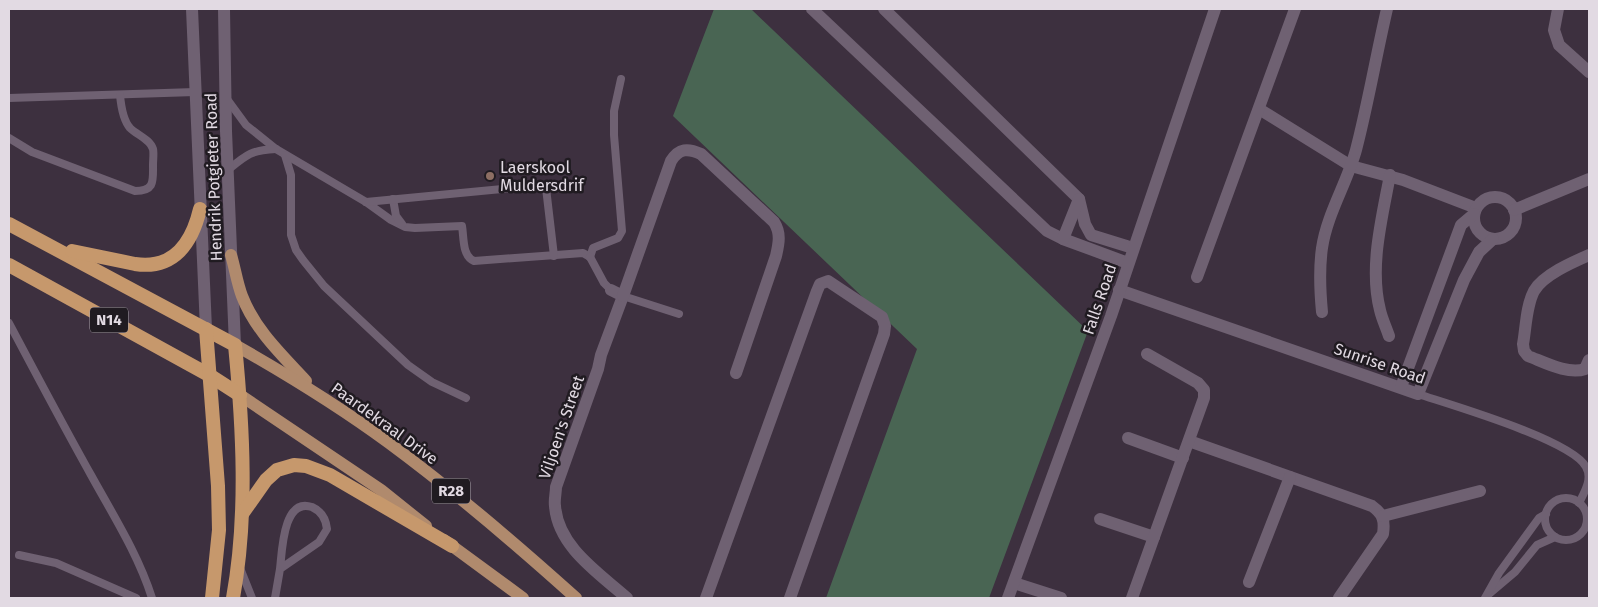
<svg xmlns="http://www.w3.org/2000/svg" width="1598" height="607" font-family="'Fira Sans',sans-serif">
<rect width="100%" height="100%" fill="#3d303f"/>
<path fill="#496553" d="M 714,9 L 751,9 L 1088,331 L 989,598 L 826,598 L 917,349 L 673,116 Z"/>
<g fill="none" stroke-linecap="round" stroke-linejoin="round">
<g stroke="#6f6172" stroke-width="8">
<path d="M 9,98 L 195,92"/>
<path d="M 227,99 L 246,125 L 276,149 L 366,202 L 391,220 L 405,227 L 415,228 L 462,226 C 464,237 462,256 474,261 L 583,253 L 590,257"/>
<path d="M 9,138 L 32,152 L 135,191 C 155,191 153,181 153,165 C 153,160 154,153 153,149 C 150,139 137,135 130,128 C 123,120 121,106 120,95"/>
<path d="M 285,155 L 291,175 L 291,235 L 296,250 L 303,260 L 324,286 L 408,365 L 432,382 L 466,398"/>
<path d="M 228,170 C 246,155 251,150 276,149"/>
<path d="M 393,199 L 396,216 L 402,224"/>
<path d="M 366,202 L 544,185 L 546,188 L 554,256"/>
<path d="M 590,257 L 593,248 L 618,238 L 622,231 L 614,135 L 614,111 L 621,79"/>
<path d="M 590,257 L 604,283 L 611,290"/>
<path d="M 623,296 L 679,314"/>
<path d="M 9,323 C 36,374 63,425 91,475 C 113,515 138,554 152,598"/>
<path d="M 1418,394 C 1451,405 1572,440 1586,467 C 1593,479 1584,493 1579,503"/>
<circle cx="1566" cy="519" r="21"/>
<path d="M 19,555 L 56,563 L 136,598"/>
<path d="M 240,568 L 252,598"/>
<path d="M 1489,594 L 1515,572 L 1537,545 L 1555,537"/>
<path d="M 275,598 L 280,569 L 319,542 L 327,529 C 326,519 321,511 312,507 C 283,497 282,552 280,569"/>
<path d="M 1485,598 L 1499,573 L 1539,518 L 1546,514"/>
</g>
<g stroke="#6f6172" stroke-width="12">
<path d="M 812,9 L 1047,231 L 1063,239 L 1128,263"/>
<path d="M 884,9 L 1079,199 L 1085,224 L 1091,235 L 1133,248"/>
<path d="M 1558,9 L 1554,30 L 1559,45 L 1589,72"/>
<path d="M 1259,109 L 1351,166 L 1403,180 L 1476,208"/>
<circle cx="1495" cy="218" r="21"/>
<path d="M 1514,210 L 1589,179"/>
<path d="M 1063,239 L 1079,199"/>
<path d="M 1589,255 C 1573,262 1543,275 1534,291 C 1526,306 1526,328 1523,344 L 1524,351 L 1528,356 C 1544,362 1568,375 1585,369 L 1589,360"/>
<path d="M 1197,277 L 1295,9"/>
<path d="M 611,290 L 623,296 L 601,355 L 598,369 L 556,487 C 556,493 554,500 555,506 C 558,547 599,573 627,598"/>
<path d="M 1119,290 L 1418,394 L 1464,280 L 1479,252 L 1493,239"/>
<path d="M 623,296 L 671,161 C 679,148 688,148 701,154 L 774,222 C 781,233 779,243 776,256 L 736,373"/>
<path d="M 1322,312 C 1320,291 1319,269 1322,248 C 1327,214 1347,183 1356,150 C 1368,104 1376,56 1387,9"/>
<path d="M 1389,336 C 1386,327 1382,319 1380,310 C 1369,267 1382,218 1390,175"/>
<path d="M 1401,387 L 1461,225 L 1474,214"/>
<path d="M 1128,438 L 1183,458"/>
<path d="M 1189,441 L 1372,506 C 1383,514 1385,520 1383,534 L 1339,598"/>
<path d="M 1383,516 L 1480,491"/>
<path d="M 1100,519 L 1154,537"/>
<path d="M 1249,582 L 1290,477"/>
<path d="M 1014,583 L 1061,598"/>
<path d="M 706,598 L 817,291 L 820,284 L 828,281 L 882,317 L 885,326 L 884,334 L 790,598"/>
<path d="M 1008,598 L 1111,316 L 1215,9"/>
<path d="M 1132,598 L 1204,398 L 1204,390 L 1198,383 L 1147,354"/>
</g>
<g stroke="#6f6172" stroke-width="12">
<path d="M 192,9 L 206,329"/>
<path d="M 224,9 L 226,131 L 235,345"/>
</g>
<g stroke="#b08a6d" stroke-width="12">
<path d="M 231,255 C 235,268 237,283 242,296 C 255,330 282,355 306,381"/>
<path d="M 235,345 C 288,375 340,407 389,443 C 454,491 516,544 576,598"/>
<path d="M 240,395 L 381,490 L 426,526"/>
<path d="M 444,540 L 523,598"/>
</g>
<g stroke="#c6986c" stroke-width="14">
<path d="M 9,224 L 235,345 C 243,427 248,516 233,598"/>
<path d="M 72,251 L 135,264 C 174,270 192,243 200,209"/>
<path d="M 9,265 L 209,375 L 240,395"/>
<path d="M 206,329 L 218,486 L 219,530 L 212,598"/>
<path d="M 242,514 L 266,480 L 277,470 L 294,465 L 306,466 L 330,475 L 452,546"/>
</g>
</g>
<circle fill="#8d6e63" stroke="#201b21" stroke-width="2" cx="490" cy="176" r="5"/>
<g text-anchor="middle" stroke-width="5" stroke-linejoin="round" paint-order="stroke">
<g fill="#201b21" stroke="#a8a1a9" stroke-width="1">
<rect x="90" y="307.5" width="38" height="25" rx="4"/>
<rect x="432" y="478.5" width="38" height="25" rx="4"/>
</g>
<g font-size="15" font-weight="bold" fill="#e2dae3">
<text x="109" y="325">N14</text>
<text x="451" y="496">R28</text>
</g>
<g font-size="16" fill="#e2dae3" stroke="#201b21" text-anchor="start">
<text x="500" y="173">Laerskool<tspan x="500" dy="18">Muldersdrif</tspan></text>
</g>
<g font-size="16" fill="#e2dae3" stroke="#201b21">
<text transform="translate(213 177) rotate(-92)" y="6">Hendrik Potgieter Road</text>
<text transform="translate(1099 299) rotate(-71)" y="6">Falls Road</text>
<text transform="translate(1380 363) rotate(19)" y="6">Sunrise Road</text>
<text transform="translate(385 423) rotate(36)" y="6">Paardekraal Drive</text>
<text transform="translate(561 427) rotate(-71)" y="6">Viljoen's Street</text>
</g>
</g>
<rect width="1598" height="607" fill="none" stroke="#e2dae3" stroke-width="20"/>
</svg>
